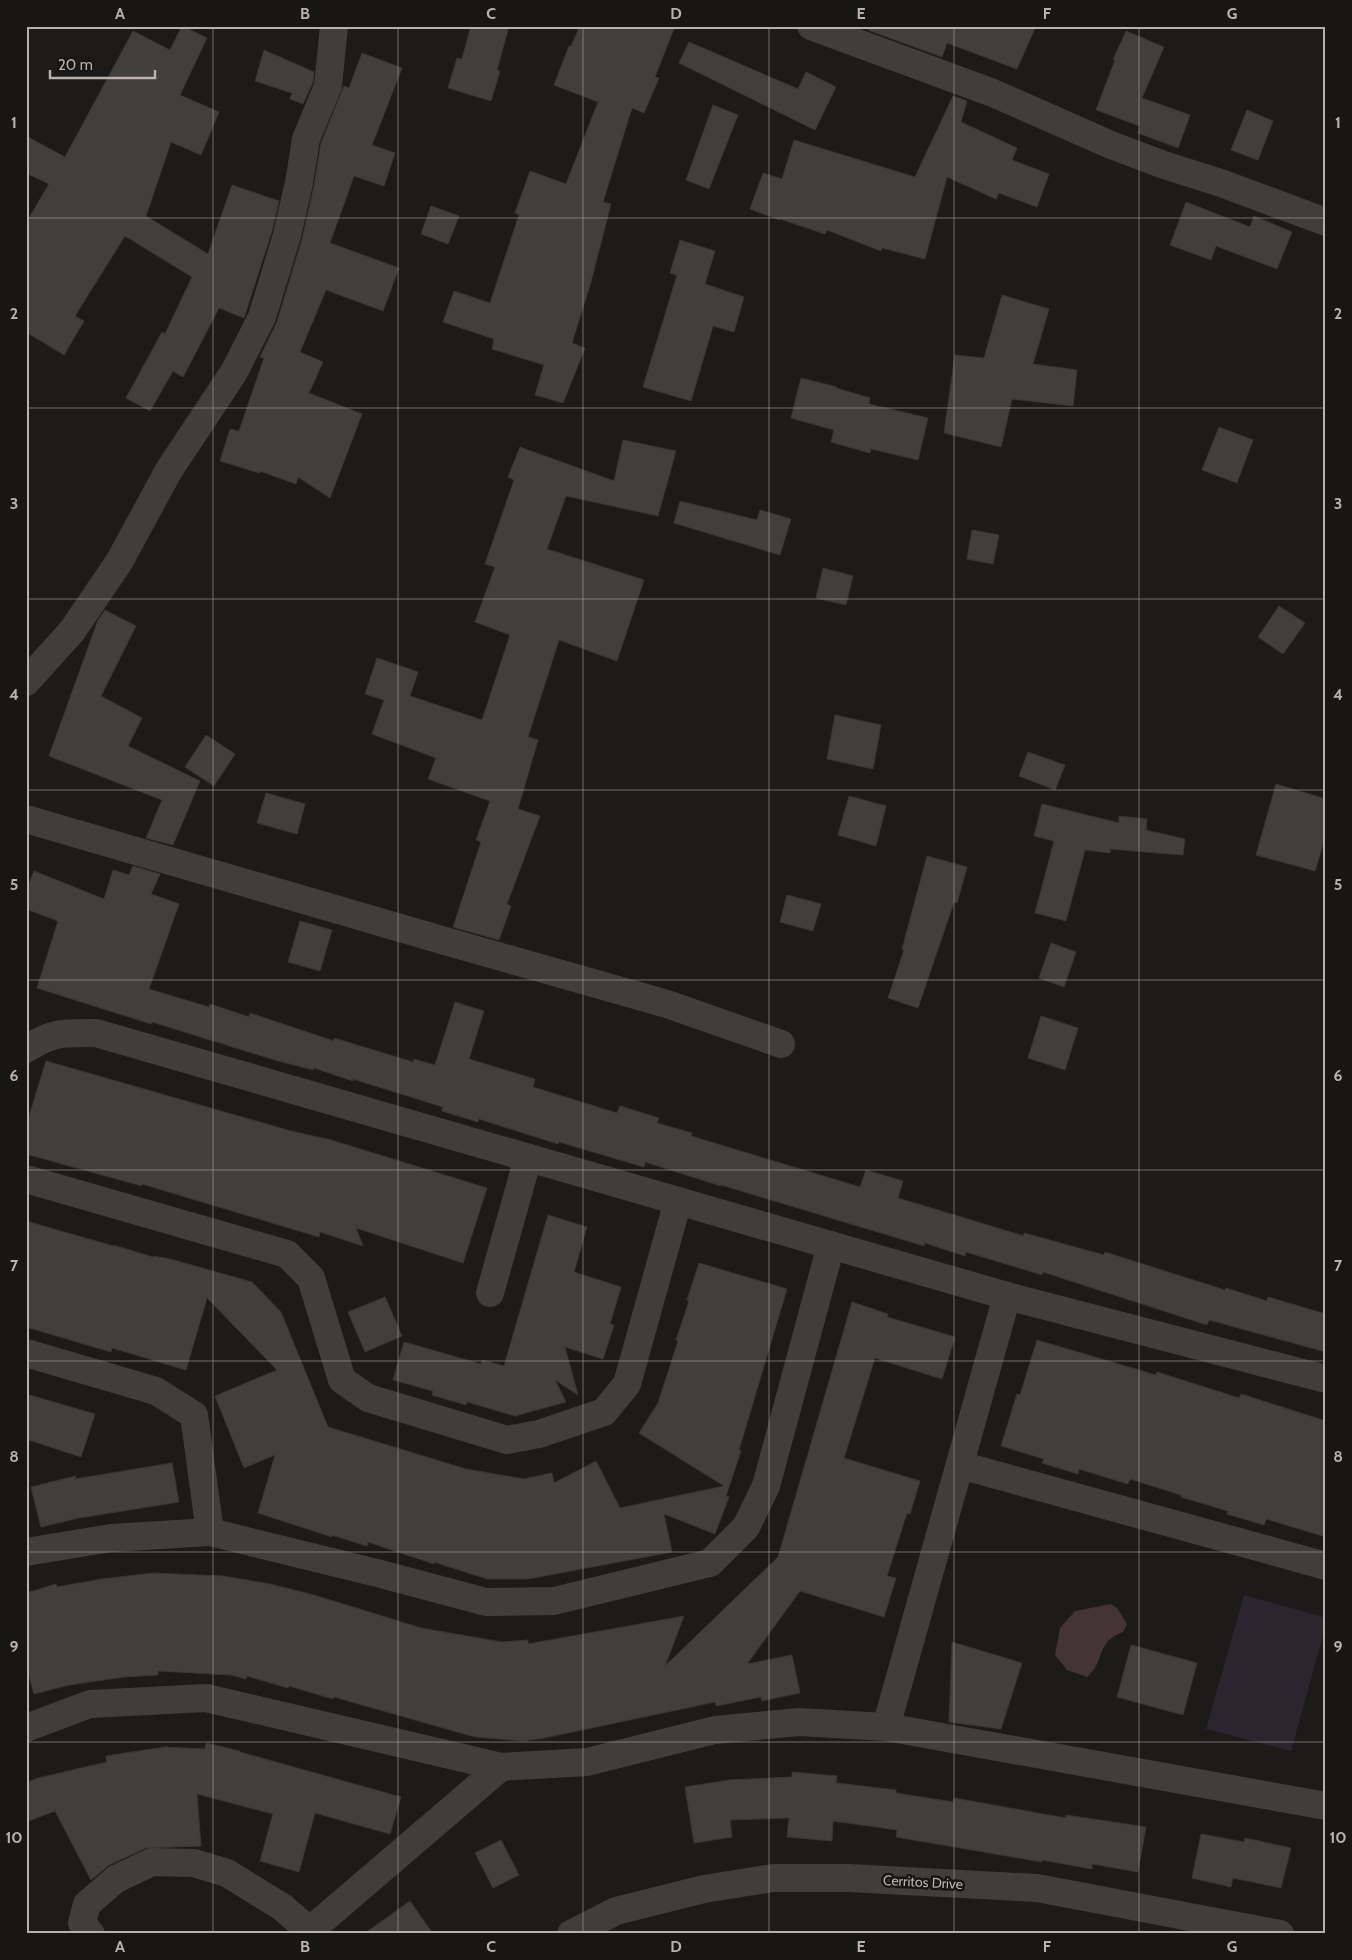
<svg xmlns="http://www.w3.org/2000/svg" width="1352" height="1960" font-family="Cabin,sans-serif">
<rect width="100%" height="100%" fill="#1c1b1a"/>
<path fill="#2c252f" d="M 1244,1595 L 1326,1618 L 1326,1625 L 1291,1751 L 1206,1729 Z"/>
<path fill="#443434" d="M 1111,1604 L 1117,1608 L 1127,1624 L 1123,1632 C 1095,1642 1106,1661 1087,1677 L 1067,1670 L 1055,1655 L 1060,1628 L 1075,1611 Z"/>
<g fill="#413e3c" stroke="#383634">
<path d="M 182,26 L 207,38 L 180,95 L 219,112 L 201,155 L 171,142 L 146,216 L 208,254 L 232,185 L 279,201 L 272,231 L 244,318 L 219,308 L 183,377 L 173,371 L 150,411 L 126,398 L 162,332 L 165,334 L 192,277 L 125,236 L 75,316 L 84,321 L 64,355 L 26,332 L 26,223 L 49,184 L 26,173 L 26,136 L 65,157 L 133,31 L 170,50 Z"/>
<path d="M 471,26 L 509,26 L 497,70 L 500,71 L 491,101 L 448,88 L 457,58 L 462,59 Z"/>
<path d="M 580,26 L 675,26 L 655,77 L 659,78 L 644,113 L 632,108 L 603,202 L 611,204 L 591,282 L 572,343 L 585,348 L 563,403 L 535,395 L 544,365 L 492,349 L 494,339 L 443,322 L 454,291 L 490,303 L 519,215 L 515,213 L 530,171 L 566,184 L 598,102 L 554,85 L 569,46 L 571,46 Z"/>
<path d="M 868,26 L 1036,26 L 1017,69 L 947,43 L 942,57 L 868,30 Z"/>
<path d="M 1126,31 L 1164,47 L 1142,98 L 1190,115 L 1178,148 L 1138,133 L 1140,126 L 1096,110 L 1115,60 L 1113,60 Z"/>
<path d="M 689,42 L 798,89 L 806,72 L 836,87 L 815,130 L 679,63 Z"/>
<path d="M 264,50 L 314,72 L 313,82 L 303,104 L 290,99 L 292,93 L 255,81 Z"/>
<path d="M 362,53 L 402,68 L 372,145 L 395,153 L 384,186 L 354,176 L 330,243 L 399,268 L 383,311 L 326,290 L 300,352 L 323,362 L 309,393 L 362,414 L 330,498 L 298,477 L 296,484 L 260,471 L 259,473 L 220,461 L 230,429 L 239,431 L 264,358 L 260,357 L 277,322 L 302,239 L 314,186 L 321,143 L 344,86 L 349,88 Z"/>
<path d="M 953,96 L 967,101 L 961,122 L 1017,148 L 1012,160 L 1049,174 L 1037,207 L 999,193 L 996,199 L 947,177 L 925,259 L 882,248 L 881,251 L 827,230 L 825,234 L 780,219 L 780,220 L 750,209 L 763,173 L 782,179 L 794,140 L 915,177 Z"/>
<path d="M 713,105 L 738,115 L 709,189 L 686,180 Z"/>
<path d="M 1247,110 L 1273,121 L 1258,160 L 1231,150 Z"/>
<path d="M 1186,202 L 1250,227 L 1254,216 L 1292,232 L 1277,269 L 1216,246 L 1211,260 L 1170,245 Z"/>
<path d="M 431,206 L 459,216 L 448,244 L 421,234 Z"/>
<path d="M 680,240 L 715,251 L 705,284 L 744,297 L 734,332 L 713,326 L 691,401 L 643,387 L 677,275 L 670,273 Z"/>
<path d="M 1002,295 L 1049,309 L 1033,364 L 1077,370 L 1073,406 L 1012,399 L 1001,447 L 944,433 L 955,355 L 984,358 Z"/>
<path d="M 801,378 L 837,387 L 836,388 L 870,398 L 869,404 L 928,418 L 918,460 L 871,449 L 870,453 L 831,442 L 834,430 L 791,418 Z"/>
<path d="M 1219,427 L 1253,440 L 1237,483 L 1202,470 Z"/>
<path d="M 623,440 L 676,451 L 658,516 L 566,496 L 547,549 L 644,580 L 617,661 L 559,640 L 528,737 L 538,740 L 518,809 L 540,816 L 507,904 L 511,906 L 499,940 L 453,927 L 481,842 L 476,840 L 490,801 L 428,779 L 436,758 L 372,734 L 384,700 L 365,694 L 377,658 L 418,672 L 410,696 L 482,720 L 510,635 L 475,622 L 495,567 L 485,564 L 514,480 L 508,477 L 520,447 L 614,481 Z"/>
<path d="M 680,501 L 757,520 L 760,510 L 791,519 L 780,555 L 674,523 Z"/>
<path d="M 972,530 L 999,535 L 993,564 L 967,559 Z"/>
<path d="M 823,568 L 853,576 L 846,605 L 816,598 Z"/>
<path d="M 1279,606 L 1305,623 L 1283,654 L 1258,637 Z"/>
<path d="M 105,610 L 136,626 L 101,696 L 142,718 L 128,746 L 200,781 L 173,845 L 146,838 L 162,800 L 49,756 L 98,620 Z"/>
<path d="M 835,715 L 881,725 L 873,769 L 827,759 Z"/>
<path d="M 206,735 L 235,754 L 214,786 L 185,767 Z"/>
<path d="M 1028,752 L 1065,765 L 1055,790 L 1019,776 Z"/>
<path d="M 1276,784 L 1326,799 L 1326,835 L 1315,871 L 1256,855 Z"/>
<path d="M 266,793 L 305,804 L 297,834 L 257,823 Z"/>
<path d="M 849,796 L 886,806 L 876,846 L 838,835 Z"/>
<path d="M 1042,804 L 1119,823 L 1119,816 L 1147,819 L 1146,830 L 1185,839 L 1183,855 L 1110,849 L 1110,853 L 1085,850 L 1066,921 L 1035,913 L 1054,841 L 1034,836 Z"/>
<path d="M 927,856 L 967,867 L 957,903 L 954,902 L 918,1008 L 888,998 L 904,950 L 902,949 Z"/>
<path d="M 133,866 L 160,874 L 151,894 L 179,904 L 149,989 L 209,1007 L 210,1004 L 249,1017 L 250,1013 L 334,1041 L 334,1038 L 413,1062 L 414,1059 L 435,1065 L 455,1002 L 484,1011 L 469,1059 L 535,1079 L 533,1087 L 617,1113 L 620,1106 L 659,1118 L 657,1123 L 692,1133 L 691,1136 L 860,1187 L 866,1170 L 903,1181 L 898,1198 L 1024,1236 L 1024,1233 L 1104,1255 L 1105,1252 L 1225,1290 L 1226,1288 L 1267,1301 L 1268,1297 L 1326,1314 L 1326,1352 L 1209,1320 L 1207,1325 L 1043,1272 L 1042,1275 L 966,1252 L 965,1256 L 925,1243 L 924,1246 L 721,1185 L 721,1186 L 645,1162 L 644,1167 L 559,1142 L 558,1144 L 479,1119 L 478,1122 L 442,1111 L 443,1107 L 353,1079 L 353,1081 L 314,1068 L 313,1070 L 275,1060 L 152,1022 L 151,1024 L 37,988 L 58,921 L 26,909 L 26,891 L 34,871 L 104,899 L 113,870 L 129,875 Z"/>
<path d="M 787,895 L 821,904 L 813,931 L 780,922 Z"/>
<path d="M 300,921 L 332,930 L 320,971 L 288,962 Z"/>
<path d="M 1051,943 L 1076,952 L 1064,987 L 1039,978 Z"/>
<path d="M 1041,1016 L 1078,1028 L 1065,1070 L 1028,1058 Z"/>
<path d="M 46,1061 L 291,1131 L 331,1140 L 487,1188 L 463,1263 L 356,1228 L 363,1246 L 320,1232 L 319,1237 L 142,1184 L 142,1186 L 26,1154 L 26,1126 Z"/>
<path d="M 548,1215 L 587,1227 L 574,1272 L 621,1287 L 610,1324 L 614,1325 L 603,1359 L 565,1347 L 578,1395 L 555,1380 L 566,1402 L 515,1416 L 467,1402 L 466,1405 L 432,1395 L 433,1391 L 393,1380 L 404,1342 L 481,1364 L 482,1360 L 504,1366 Z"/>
<path d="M 26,1221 L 113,1246 L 113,1245 L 153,1257 L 153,1256 L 170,1259 L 252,1282 L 281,1312 L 328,1427 L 466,1469 L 524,1479 L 552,1473 L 554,1483 L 596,1461 L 620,1508 L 724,1486 L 639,1433 L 658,1403 L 678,1341 L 676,1340 L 689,1301 L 687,1300 L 699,1263 L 787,1289 L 739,1450 L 741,1451 L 726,1496 L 729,1497 L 715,1534 L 664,1514 L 672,1552 L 528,1579 L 487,1579 L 434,1562 L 434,1564 L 368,1542 L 367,1546 L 332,1535 L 332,1537 L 258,1513 L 275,1455 L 244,1468 L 215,1396 L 277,1370 L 207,1298 L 186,1370 L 112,1348 L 111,1352 L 26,1327 Z"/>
<path d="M 385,1297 L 402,1336 L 365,1352 L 348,1312 Z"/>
<path d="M 852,1302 L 888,1314 L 887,1317 L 955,1337 L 942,1379 L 875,1358 L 844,1458 L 920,1481 L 910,1514 L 907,1513 L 887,1576 L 896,1578 L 884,1617 L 800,1591 L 747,1664 L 792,1655 L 800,1693 L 762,1701 L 761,1697 L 716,1706 L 715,1702 L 544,1738 L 523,1741 L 475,1737 L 334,1697 L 333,1699 L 289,1686 L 288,1688 L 247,1676 L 246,1679 L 231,1675 L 158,1671 L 158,1675 L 124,1677 L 69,1685 L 34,1694 L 26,1665 L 26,1593 L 56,1584 L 57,1587 L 102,1579 L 153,1573 L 223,1576 L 270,1584 L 314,1595 L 421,1628 L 502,1642 L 528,1640 L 528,1644 L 684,1616 L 665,1666 L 778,1557 Z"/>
<path d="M 1037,1340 L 1156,1375 L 1157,1372 L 1239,1398 L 1241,1394 L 1326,1421 L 1326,1537 L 1266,1519 L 1264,1525 L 1227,1514 L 1228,1511 L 1181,1497 L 1181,1495 L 1130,1479 L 1128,1484 L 1079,1469 L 1078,1474 L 1042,1463 L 1044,1459 L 1001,1446 L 1017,1394 L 1020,1395 Z"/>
<path d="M 26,1394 L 95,1414 L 81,1457 L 26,1439 Z"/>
<path d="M 172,1463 L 179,1502 L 79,1518 L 41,1527 L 31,1487 L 76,1476 L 75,1479 Z"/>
<path d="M 952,1642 L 1022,1663 L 1001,1729 L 949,1722 Z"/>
<path d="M 1131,1645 L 1197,1663 L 1183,1715 L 1117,1697 Z"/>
<path d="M 206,1743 L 240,1751 L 240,1752 L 401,1797 L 390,1834 L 315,1813 L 299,1872 L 260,1861 L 273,1814 L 197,1794 L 201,1846 L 146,1848 L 109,1865 L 91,1880 L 55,1811 L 26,1822 L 26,1783 L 38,1778 L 107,1762 L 106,1756 L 165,1747 L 205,1749 Z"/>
<path d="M 792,1772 L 837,1776 L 836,1783 L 896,1790 L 896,1793 L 953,1802 L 954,1798 L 1066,1818 L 1066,1815 L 1146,1827 L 1138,1872 L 1092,1864 L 1092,1869 L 1042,1860 L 1042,1862 L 896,1837 L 897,1830 L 833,1821 L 832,1841 L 787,1837 L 789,1818 L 730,1820 L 732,1837 L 694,1843 L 685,1787 L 729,1780 L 792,1777 Z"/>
<path d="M 1201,1834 L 1244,1842 L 1245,1838 L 1291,1848 L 1281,1888 L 1233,1878 L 1231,1887 L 1192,1878 Z"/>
<path d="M 501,1840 L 519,1875 L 493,1888 L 475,1853 Z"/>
<path d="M 410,1901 L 433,1934 L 364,1934 Z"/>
</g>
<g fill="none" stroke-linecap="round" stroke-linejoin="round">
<g stroke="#413d3b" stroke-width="28">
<path d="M 811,26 L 993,93 L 1111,145 L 1164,165 L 1221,183 L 1326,222"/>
<path d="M 26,682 L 72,631 L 119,562 L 169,470 L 234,372 L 262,317 L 287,235 L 299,183 L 306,139 L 328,86 L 334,26"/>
<path d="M 26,819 L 445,941 L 667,1004 L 781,1044"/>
<path d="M 26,1049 C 54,1031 64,1033 96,1033 L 1007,1296 L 1326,1379"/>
<path d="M 26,1179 L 287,1254 L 311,1278 L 342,1380 L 368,1398 L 507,1440 L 539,1434 L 604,1412 L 627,1384 L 678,1201"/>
<path d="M 490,1293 L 528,1158"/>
<path d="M 26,1353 L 156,1391 L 194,1415 L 210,1532"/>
<path d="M 960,1465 L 1326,1566"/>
<path d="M 26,1552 L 111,1538 L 210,1532 L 377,1573 L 486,1602 L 554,1601 L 710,1563 L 746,1527 L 766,1486 L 831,1245"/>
<path d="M 886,1727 L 1007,1296"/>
<path d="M 26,1728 L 90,1704 L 206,1698 L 501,1767 L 587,1762 L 715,1730 L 799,1722 L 886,1727 L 1326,1806"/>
<path d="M 91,1934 L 82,1923 L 87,1904 L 116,1879 L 152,1862 L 194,1863 L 227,1873 L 282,1907 L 310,1931"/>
<path d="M 306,1934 L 501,1767"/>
</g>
<path stroke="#413d3b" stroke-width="28" d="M 571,1934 L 616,1911 L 704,1889 L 773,1878 L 849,1878 L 1037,1888 L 1280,1934"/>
</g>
<path fill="none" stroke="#bbb1ac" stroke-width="1" stroke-opacity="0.55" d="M 213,26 L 213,1934M 398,26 L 398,1934M 583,26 L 583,1934M 769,26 L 769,1934M 954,26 L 954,1934M 1139,26 L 1139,1934M 26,218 L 1326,218M 26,408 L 1326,408M 26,599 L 1326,599M 26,790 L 1326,790M 26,980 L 1326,980M 26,1170 L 1326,1170M 26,1361 L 1326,1361M 26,1552 L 1326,1552M 26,1742 L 1326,1742"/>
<g text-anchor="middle" stroke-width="5" stroke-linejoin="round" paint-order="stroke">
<g font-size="14" fill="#bbb1ac" stroke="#171614">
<text transform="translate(923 1882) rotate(3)" y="5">Cerritos Drive</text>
</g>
</g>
<rect width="1352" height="1960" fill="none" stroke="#171614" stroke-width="55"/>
<path d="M50 70v8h105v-8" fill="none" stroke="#bbb1ac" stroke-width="2.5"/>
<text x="58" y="70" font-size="15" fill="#bbb1ac" stroke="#171614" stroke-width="4" paint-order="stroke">20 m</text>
<rect x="28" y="28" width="1296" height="1904" fill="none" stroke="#bbb1ac" stroke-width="2"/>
<g font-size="16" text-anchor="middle" font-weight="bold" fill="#bbb1ac">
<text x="120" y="19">A</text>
<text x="305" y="19">B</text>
<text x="491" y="19">C</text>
<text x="676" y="19">D</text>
<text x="861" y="19">E</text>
<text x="1047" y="19">F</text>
<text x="1232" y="19">G</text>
<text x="14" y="128">1</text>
<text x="1338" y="128">1</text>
<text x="14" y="319">2</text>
<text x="1338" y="319">2</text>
<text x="14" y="509">3</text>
<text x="1338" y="509">3</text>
<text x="14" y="700">4</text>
<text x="1338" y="700">4</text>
<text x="14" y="890">5</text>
<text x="1338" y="890">5</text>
<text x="14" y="1081">6</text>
<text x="1338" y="1081">6</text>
<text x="14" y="1271">7</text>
<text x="1338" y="1271">7</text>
<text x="14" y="1462">8</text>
<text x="1338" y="1462">8</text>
<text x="14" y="1652">9</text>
<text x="1338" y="1652">9</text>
<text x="14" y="1843">10</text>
<text x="1338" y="1843">10</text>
<text x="120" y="1952">A</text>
<text x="305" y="1952">B</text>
<text x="491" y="1952">C</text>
<text x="676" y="1952">D</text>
<text x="861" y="1952">E</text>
<text x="1047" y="1952">F</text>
<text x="1232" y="1952">G</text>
</g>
</svg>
